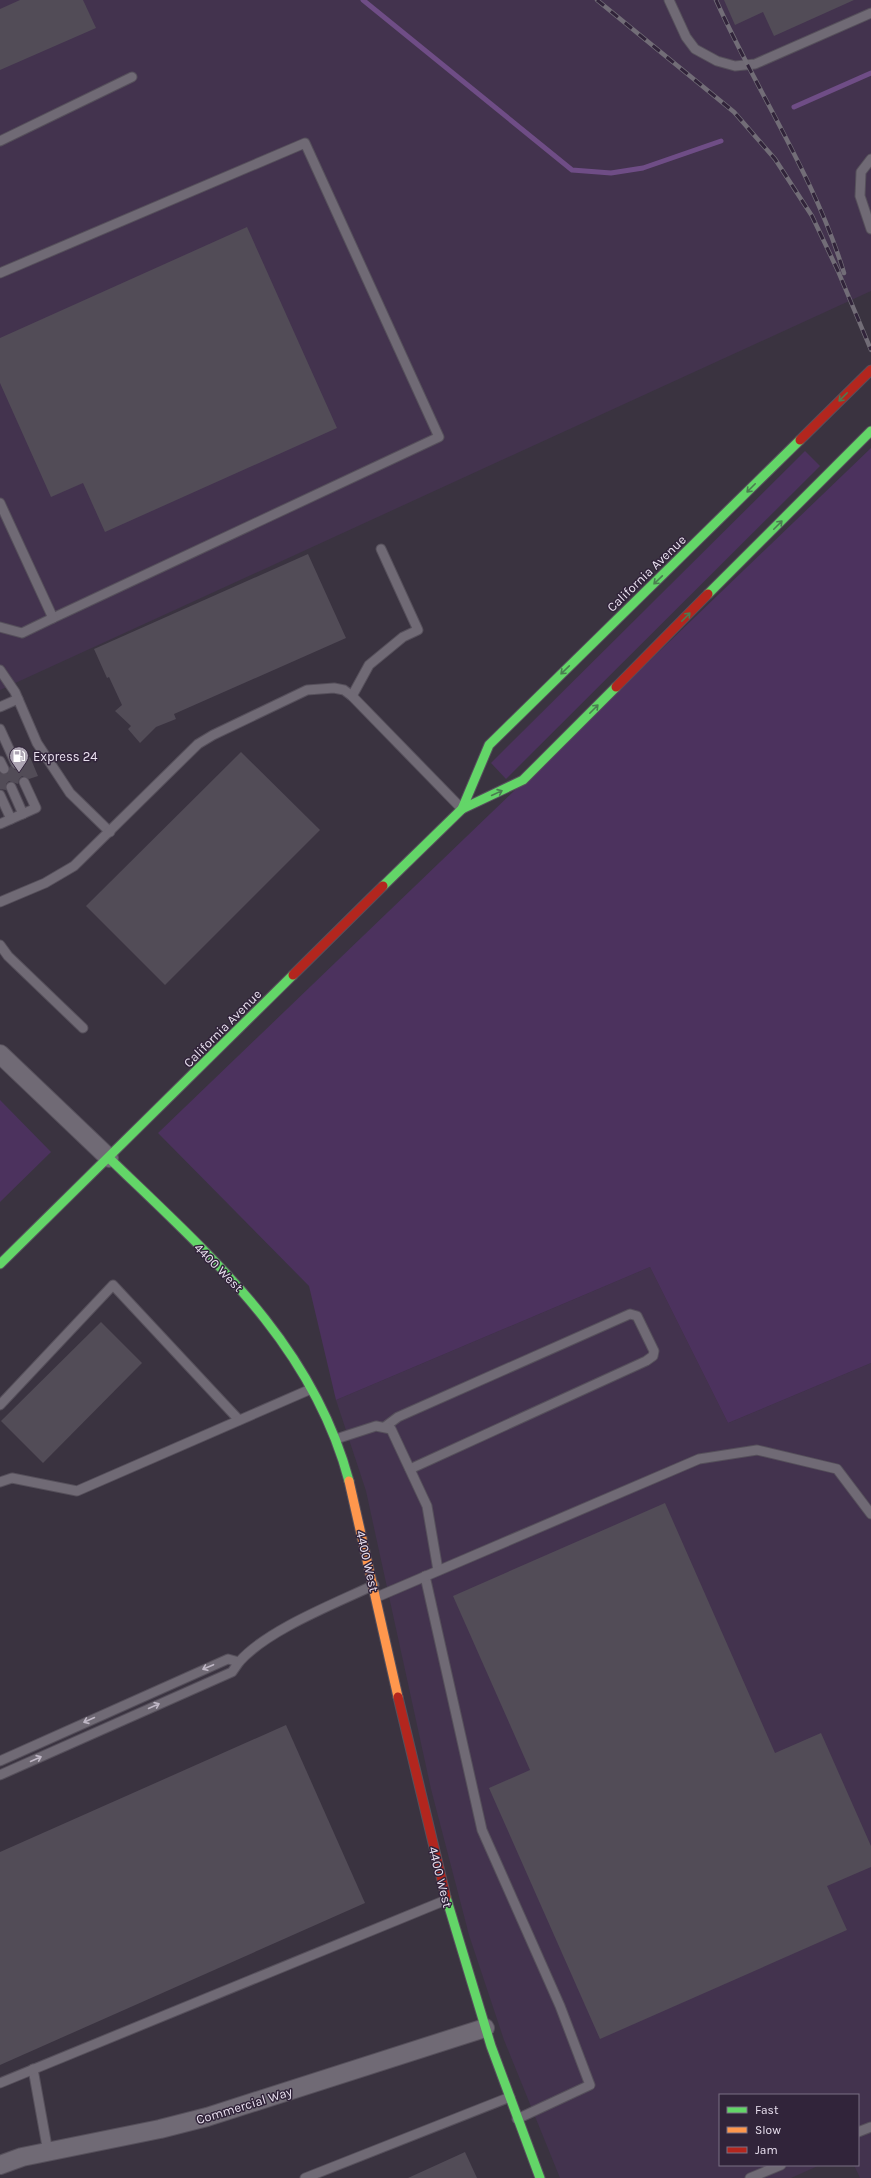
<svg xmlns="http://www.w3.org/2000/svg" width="871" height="2178" font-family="Karla,sans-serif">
<rect width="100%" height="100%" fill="#3a3340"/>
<g fill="#43334e">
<path d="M 0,0 L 871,0 L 871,291 L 0,690 Z"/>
<path d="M 650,1267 L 728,1423 L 871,1363 L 871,2178 L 860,2178 L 854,2165 L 858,2165 L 858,2095 L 720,2095 L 720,2165 L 820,2165 L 791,2178 L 560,2178 L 504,2040 L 469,1935 L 431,1789 L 366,1491 L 336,1400 Z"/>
</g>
<g fill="#4c325e">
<path d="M 871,448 L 871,1363 L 728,1423 L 650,1267 L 336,1400 L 309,1286 L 158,1133 Z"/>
<path d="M 805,451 L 820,466 L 506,779 L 491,763 Z"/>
<path d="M 0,1100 L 51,1152 L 0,1202 Z"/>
</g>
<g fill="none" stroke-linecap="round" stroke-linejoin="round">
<g stroke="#6f4d86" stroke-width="5">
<path d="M 363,0 L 572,170 L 611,173 L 643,168 L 721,141"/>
<path d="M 794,107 L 871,73"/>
</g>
</g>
<g fill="#524c57">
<path d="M 20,0 L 83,0 L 96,28 L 0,70 L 0,9 Z"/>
<path d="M 724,0 L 854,0 L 774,36 L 763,12 L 735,25 Z"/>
<path d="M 247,227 L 337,428 L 105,532 L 83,483 L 51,497 L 0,383 L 0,338 Z"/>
<path d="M 308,554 L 346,638 L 174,714 L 176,719 L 156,727 L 140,743 L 128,729 L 131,726 L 115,711 L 122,705 L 109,677 L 107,678 L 94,649 Z"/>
<path d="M 241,752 L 320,830 L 165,985 L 86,906 Z"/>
<path d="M 30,757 L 38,776 L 29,779 L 22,776 L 19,779 L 18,784 L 9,781 L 6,784 L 6,790 L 0,789 L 0,773 L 7,774 L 10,766 L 15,770 L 19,769 L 22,765 L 21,761 Z"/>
<path d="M 101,1322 L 142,1363 L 43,1463 L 1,1421 Z"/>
<path d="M 665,1503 L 775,1753 L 821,1733 L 871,1846 L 871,1867 L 827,1886 L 847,1930 L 600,2039 L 489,1788 L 530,1770 L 453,1596 Z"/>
<path d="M 286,1725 L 365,1903 L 0,2065 L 0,1852 Z"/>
<path d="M 465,2152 L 477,2178 L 408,2178 Z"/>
</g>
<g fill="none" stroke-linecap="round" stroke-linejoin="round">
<defs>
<g id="lane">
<path d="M 669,0 L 686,37 L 695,49 L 717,61 L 735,66 L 755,64 L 871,13"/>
<path d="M 0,141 L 132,77"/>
<path d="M 871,159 L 861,172 L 860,196 L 871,229"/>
<path d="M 0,273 L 305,143 L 439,437 L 53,618"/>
<path d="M 0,503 L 53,618 L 22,633 L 0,627"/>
<path d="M 0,670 L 15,692 L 37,743 L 70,793 L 110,832"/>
<path d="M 352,696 L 369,665 L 403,637 L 418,630 L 381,549"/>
<path d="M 0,707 L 18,699"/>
<path d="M 0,729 L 16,764"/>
<path d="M 0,761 L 4,769"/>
<path d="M 11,787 L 23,814"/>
<path d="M 0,795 L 11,819"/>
<path d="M 0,824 L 36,808 L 24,782"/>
<path d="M 0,902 L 45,883 L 74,866 L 198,744 L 213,735 L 307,690 L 334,688 L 344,690 L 352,696 L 462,809"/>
<path d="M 0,945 L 8,956 L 83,1028"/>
<path d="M 0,1405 L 113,1285 L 239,1420"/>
<path d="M 386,1426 L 398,1417 L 630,1314 L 637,1316 L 654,1351 L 653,1356 L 646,1361 L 410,1469"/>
<path d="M 336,1439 L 376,1426 L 391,1429 L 427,1506 L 438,1570"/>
<path d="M 0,1482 L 12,1478 L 77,1491 L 311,1389"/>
<path d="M 425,1576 L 482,1830 L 560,2006 L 590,2085 L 517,2119"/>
<path d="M 377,1597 L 699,1459 L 757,1450 L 837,1469 L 871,1514"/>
<path d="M 239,1662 C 267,1630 334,1604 374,1585"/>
<path d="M 0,1761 L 228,1659 L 239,1662 L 232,1672 L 0,1775"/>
<path d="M 33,2069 L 48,2152"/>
<path d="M 0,2083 L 446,1900"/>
<path d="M 858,2132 L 871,2127"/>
<path d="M 305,2178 L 510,2097"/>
<path d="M 750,2178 L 781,2165"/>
</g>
<g id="street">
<path d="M 0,1054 L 109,1158"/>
<path d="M 0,2165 L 22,2157 L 160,2129 L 207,2117 L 485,2028"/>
</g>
<g id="fast">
<path d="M 708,594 L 871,431"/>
<path d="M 462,809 L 489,745 L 800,440"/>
<path d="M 383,886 L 462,809 L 523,780 L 616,687"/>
<path d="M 109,1158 C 208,1254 312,1342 349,1481"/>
<path d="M 0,1264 L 293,975"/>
<path d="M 446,1897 L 491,2046 L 540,2178"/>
</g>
<path id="slow" d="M 349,1481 L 398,1697"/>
<g id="jam">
<path d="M 800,440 L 871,370"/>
<path d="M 616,687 L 708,594"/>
<path d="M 293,975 L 383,886"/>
<path d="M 398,1697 L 446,1897"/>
</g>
</defs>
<use href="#lane" stroke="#56505b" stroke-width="11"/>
<use href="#street" stroke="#56505b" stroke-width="20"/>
<use href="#fast" stroke="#56505b" stroke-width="11"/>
<use href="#slow" stroke="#56505b" stroke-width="11"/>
<use href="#jam" stroke="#56505b" stroke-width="11"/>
<use href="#lane" stroke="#706a75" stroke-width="9"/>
<use href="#street" stroke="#706a75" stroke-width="18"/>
<use href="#fast" stroke="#63d668" stroke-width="9"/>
<use href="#slow" stroke="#ff974d" stroke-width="9"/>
<use href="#jam" stroke="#b3261e" stroke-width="9"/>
<defs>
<g id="rail">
<path d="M 597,0 L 734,112 L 775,159 L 812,216 L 838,271 L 871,350"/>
<path d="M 716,0 C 757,92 815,177 844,273"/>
</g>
</defs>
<use href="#rail" stroke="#726d77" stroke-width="4.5"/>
<use href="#rail" stroke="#31243a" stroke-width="3" stroke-dasharray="9" stroke-linecap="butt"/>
</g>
<defs><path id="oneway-shaft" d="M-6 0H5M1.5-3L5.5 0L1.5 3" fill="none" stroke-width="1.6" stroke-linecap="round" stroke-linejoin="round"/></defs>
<g stroke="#4a7d51">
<use href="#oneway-shaft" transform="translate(843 397) rotate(135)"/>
<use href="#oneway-shaft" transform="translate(751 488) rotate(135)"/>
<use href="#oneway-shaft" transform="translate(778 525) rotate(-45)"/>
<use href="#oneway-shaft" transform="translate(658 580) rotate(136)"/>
<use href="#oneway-shaft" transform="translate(686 617) rotate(-45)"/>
<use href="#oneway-shaft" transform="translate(565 670) rotate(136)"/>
<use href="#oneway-shaft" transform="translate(594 709) rotate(-45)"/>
<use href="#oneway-shaft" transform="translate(497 793) rotate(-25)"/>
</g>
<g stroke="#bfb7c5">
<use href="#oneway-shaft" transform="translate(208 1667) rotate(157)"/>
<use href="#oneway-shaft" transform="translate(154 1706) rotate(-24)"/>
<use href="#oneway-shaft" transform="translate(89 1720) rotate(156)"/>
<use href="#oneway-shaft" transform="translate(36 1759) rotate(-24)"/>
</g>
<defs>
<symbol id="fuel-pin" viewBox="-11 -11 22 30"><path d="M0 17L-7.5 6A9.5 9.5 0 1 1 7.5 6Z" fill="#aca4b2" stroke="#31243a"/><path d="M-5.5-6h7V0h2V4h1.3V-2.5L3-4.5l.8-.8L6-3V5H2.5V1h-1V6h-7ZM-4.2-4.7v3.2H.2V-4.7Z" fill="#fff"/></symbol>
</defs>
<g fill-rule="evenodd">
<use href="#fuel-pin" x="8" y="745" width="22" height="30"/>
</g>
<g text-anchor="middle" stroke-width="3" stroke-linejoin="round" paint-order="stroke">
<g font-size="13" fill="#eae1f0" stroke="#31243a">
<text transform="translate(646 573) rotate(-44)" y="5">California Avenue</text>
<text transform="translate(222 1028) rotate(-45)" y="5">California Avenue</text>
<text transform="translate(219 1267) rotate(45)" y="5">4400 West</text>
<text transform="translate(368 1561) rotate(77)" y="5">4400 West</text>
<text transform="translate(441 1877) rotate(76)" y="5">4400 West</text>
<text transform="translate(244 2105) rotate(-17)" y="5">Commercial Way</text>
</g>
<g font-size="13" fill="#eae1f0" stroke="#31243a" text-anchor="start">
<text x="33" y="761">Express 24</text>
</g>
</g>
<rect x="719" y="2094" width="140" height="72" fill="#31243a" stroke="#7b7083"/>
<rect x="727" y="2107" width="20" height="6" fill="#63d668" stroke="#7b7083"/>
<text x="755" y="2114" font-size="12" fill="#eae1f0">Fast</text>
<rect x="727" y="2127" width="20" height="6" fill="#ff974d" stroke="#7b7083"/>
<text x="755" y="2134" font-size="12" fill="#eae1f0">Slow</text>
<rect x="727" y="2147" width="20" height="6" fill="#b3261e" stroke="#7b7083"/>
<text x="755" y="2154" font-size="12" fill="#eae1f0">Jam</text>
</svg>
